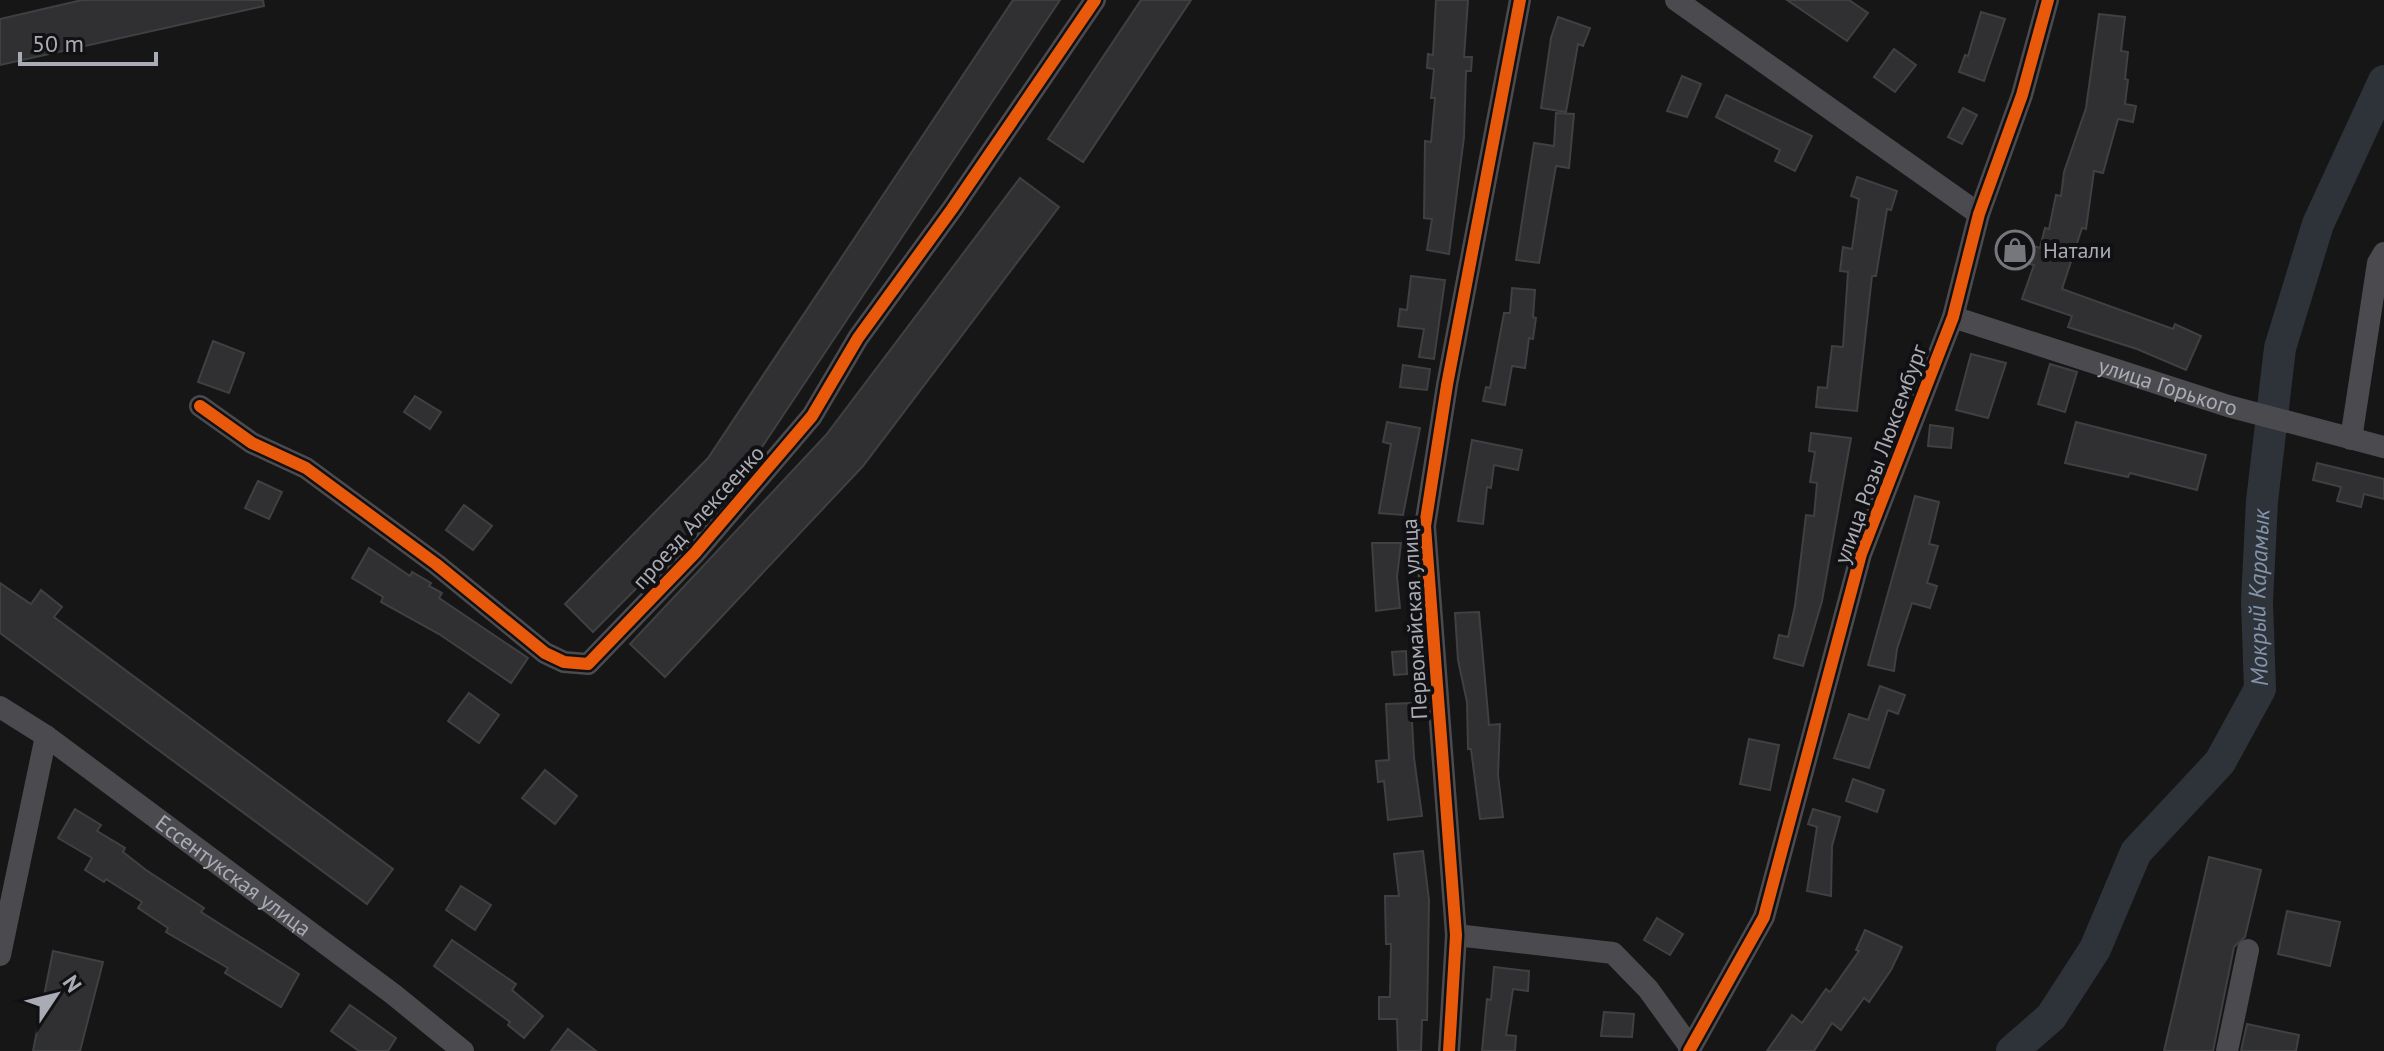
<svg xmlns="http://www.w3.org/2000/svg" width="2384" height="1051" font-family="'PT Sans',sans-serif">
<rect width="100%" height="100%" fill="#161616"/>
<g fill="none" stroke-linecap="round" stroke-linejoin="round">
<path stroke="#2e333a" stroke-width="32" id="s1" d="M 2012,1051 L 2051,1017 L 2095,949 L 2136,852 L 2220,762 L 2260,689 L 2257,602 L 2262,501 L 2280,348 L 2318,224 L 2384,81"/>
</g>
<g fill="#303032" stroke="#3f4042" stroke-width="2">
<path d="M 82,0 L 263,0 L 264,6 L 0,65 L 0,19 Z"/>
<path d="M 1013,0 L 1060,0 L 746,471 L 708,516 L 593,632 L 565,604 L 708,458 Z"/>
<path d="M 1141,0 L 1191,0 L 1083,162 L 1048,139 Z"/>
<path d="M 1436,0 L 1468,0 L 1464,57 L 1472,57 L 1471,71 L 1466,71 L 1464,137 L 1449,254 L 1427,250 L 1432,219 L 1424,218 L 1425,141 L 1431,142 L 1435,98 L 1431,98 L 1434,69 L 1427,68 L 1428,54 L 1433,55 Z"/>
<path d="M 1787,0 L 1849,0 L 1868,13 L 1847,41 Z"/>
<path d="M 1981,12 L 2005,19 L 1984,81 L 1959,72 L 1965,55 L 1968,56 Z"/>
<path d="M 2099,14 L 2125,17 L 2121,51 L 2128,52 L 2125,79 L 2128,80 L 2125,104 L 2136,106 L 2133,122 L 2118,119 L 2103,173 L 2094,171 L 2086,229 L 2082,228 L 2062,289 L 2173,329 L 2175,324 L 2201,336 L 2186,370 L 2137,349 L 2068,327 L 2072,316 L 2022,299 L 2034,265 L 2008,258 L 2013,240 L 2040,248 L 2045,228 L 2049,229 L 2056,195 L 2061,196 L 2064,172 L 2086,108 Z"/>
<path d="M 1558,17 L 1590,28 L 1583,46 L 1578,44 L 1566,112 L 1541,108 L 1551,38 Z"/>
<path d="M 1894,49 L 1916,65 L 1895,92 L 1874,77 Z"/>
<path d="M 1682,76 L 1701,84 L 1687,117 L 1667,111 Z"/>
<path d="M 1726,95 L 1812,136 L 1795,171 L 1775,161 L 1780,150 L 1716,117 Z"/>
<path d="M 1963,108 L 1977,115 L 1962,144 L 1948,137 Z"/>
<path d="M 1556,113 L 1574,114 L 1569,168 L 1556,166 L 1539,263 L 1516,260 L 1534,143 L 1554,146 Z"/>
<path d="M 1857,177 L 1897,191 L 1891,210 L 1887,209 L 1876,276 L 1872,276 L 1857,411 L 1816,407 L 1818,387 L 1827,388 L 1832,346 L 1843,347 L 1848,272 L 1840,271 L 1843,247 L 1852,249 L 1859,199 L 1851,196 Z"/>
<path d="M 1020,178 L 1059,207 L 863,466 L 665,677 L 630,644 L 826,435 Z"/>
<path d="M 1411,276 L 1445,280 L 1434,359 L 1419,357 L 1424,329 L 1398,326 L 1400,309 L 1407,310 Z"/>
<path d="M 1512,288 L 1535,290 L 1533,317 L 1536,318 L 1533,339 L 1529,338 L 1525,368 L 1512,366 L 1505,405 L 1483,401 L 1486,387 L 1490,388 L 1504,313 L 1510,313 Z"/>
<path d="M 213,341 L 244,353 L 229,393 L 198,382 Z"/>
<path d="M 1971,354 L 2006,363 L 1988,418 L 1956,410 Z"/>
<path d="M 2050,364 L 2077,372 L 2065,412 L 2038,404 Z"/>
<path d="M 1403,365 L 1430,369 L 1427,390 L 1400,387 Z"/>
<path d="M 415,396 L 441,412 L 430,429 L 404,412 Z"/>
<path d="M 1387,422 L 1420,428 L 1403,515 L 1379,513 L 1391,444 L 1383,442 Z"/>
<path d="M 2076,422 L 2206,455 L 2197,490 L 2130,473 L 2128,477 L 2065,463 Z"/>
<path d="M 1930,425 L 1953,428 L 1951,448 L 1928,446 Z"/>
<path d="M 1811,433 L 1851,438 L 1822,601 L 1803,666 L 1774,658 L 1779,635 L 1788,637 L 1795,606 L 1806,515 L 1814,516 L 1817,483 L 1810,482 L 1815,452 L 1809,451 Z"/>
<path d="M 1472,440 L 1522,450 L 1518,470 L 1494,465 L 1491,488 L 1487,487 L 1483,524 L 1458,521 Z"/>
<path d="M 2317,463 L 2384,479 L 2384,499 L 2364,494 L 2361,507 L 2337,501 L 2341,487 L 2313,480 Z"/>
<path d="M 258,481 L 282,492 L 269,519 L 245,508 Z"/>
<path d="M 1915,496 L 1939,502 L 1929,544 L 1938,546 L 1927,583 L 1937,586 L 1930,608 L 1912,603 L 1897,649 L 1894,671 L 1868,665 Z"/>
<path d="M 464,505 L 492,526 L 473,550 L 446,530 Z"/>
<path d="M 1372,543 L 1401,543 L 1397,577 L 1400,608 L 1376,611 Z"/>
<path d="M 369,548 L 410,576 L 412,572 L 431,583 L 429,586 L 442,593 L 439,598 L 528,658 L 511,683 L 439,634 L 381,602 L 383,597 L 352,578 Z"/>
<path d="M 0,583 L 31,604 L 41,590 L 62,607 L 54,617 L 393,869 L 367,904 L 0,633 Z"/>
<path d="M 1479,612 L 1489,725 L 1500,724 L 1498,775 L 1503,817 L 1480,819 L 1471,749 L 1468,749 L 1467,702 L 1458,660 L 1455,613 Z"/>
<path d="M 1406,651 L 1407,674 L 1394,675 L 1392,652 Z"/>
<path d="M 1880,686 L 1905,695 L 1898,714 L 1888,710 L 1869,768 L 1834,758 L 1849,714 L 1868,720 Z"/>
<path d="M 469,693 L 499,715 L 479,743 L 448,721 Z"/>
<path d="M 1411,703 L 1414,758 L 1422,816 L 1388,820 L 1384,781 L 1378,782 L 1376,761 L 1389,760 L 1386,704 Z"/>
<path d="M 1749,739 L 1779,745 L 1770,790 L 1740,784 Z"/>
<path d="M 545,770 L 577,796 L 555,824 L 522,798 Z"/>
<path d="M 1853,779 L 1884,790 L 1877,812 L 1846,801 Z"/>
<path d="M 75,809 L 101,825 L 97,831 L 125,848 L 123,852 L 146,870 L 204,908 L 201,912 L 299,974 L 281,1007 L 225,973 L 228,968 L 166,932 L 168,928 L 138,908 L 142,902 L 106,879 L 104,882 L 85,870 L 92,858 L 58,838 Z"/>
<path d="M 1813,809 L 1840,817 L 1832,846 L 1831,896 L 1807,891 L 1817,827 L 1808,824 Z"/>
<path d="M 1423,851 L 1429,900 L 1427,1020 L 1422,1020 L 1421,1051 L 1398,1051 L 1397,1019 L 1379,1019 L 1379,997 L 1390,997 L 1391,944 L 1386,944 L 1385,896 L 1399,896 L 1394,854 Z"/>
<path d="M 2209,857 L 2261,870 L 2245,937 L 2234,947 L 2213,1051 L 2164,1051 Z"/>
<path d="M 461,886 L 491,905 L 475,930 L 446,910 Z"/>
<path d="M 2287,911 L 2340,922 L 2330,966 L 2278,954 Z"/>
<path d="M 1657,918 L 1683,934 L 1670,955 L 1644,940 Z"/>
<path d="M 1865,930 L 1902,947 L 1891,970 L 1869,1002 L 1864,998 L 1841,1030 L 1832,1023 L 1814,1051 L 1767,1051 L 1792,1015 L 1802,1023 L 1826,989 L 1830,992 L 1859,951 L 1856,950 Z"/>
<path d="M 452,940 L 516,984 L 512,990 L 543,1016 L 524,1038 L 508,1025 L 510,1022 L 434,966 Z"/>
<path d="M 53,951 L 103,962 L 80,1051 L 33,1051 Z"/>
<path d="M 1494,967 L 1529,971 L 1528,991 L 1513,989 L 1506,1035 L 1516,1036 L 1515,1051 L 1482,1051 L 1487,999 L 1491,1000 Z"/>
<path d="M 350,1005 L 396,1038 L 388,1051 L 359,1051 L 331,1031 Z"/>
<path d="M 1604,1012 L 1634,1014 L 1632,1037 L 1601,1036 Z"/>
<path d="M 2247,1024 L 2299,1035 L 2296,1051 L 2241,1051 Z"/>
<path d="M 568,1029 L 596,1051 L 551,1051 Z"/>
</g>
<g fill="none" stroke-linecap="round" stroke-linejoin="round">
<g stroke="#4b4b4f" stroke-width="22">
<path d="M 1676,0 L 1979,214"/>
<path id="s2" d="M 1953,317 L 2228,406 L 2384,447"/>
<path d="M 200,406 L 252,443 L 306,468 L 436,564 L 545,653 L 564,662 L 588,664 L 695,553 L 812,416 L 858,338 L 952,209 L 1095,0"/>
<path d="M 2351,439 L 2378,263 L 2384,253"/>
<path id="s3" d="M 0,707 L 46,736 L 393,994 L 463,1051"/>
<path d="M 1456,935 L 1613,953 L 1648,989 L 1690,1047"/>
<path d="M 0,955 L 46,736"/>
<path d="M 1449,1051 L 1456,935 L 1425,526 L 1447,385 L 1520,0"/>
<path d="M 1689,1051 L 1764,917 L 1861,554 L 1953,317 L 1979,214 L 2022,95 L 2048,0"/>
<path d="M 2227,1051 L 2248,950"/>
</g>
<defs>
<g id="cycleway">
<path d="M 200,406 L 252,443 L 306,468 L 436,564 L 545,653 L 564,662 L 588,664 L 695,553 L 812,416 L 858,338 L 952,209 L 1095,0"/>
<path d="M 1449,1051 L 1456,935 L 1425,526 L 1447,385 L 1520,0"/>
<path d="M 1689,1051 L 1764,917 L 1861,554 L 1953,317 L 1979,214 L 2022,95 L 2048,0"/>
</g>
</defs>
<use href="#cycleway" stroke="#111012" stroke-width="17"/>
<use href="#cycleway" stroke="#e8590c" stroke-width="12"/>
</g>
<defs>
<symbol id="shop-ring" viewBox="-11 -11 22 22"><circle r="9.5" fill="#111012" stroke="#76777d" stroke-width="1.5"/><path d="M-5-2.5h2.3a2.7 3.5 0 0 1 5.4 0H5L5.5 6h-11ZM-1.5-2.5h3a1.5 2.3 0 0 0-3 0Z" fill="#76777d"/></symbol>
</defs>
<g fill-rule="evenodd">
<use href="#shop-ring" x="1993" y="228" width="44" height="44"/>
</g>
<g text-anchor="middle" stroke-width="8" stroke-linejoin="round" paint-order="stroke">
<g font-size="22" fill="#a9abb5" stroke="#111012" text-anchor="start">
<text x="2043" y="258">Натали</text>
</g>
<g font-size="22" fill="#a9abb5" stroke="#111012">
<text dy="8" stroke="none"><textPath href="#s2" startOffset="226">улица Горького</textPath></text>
<text transform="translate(1880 454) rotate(-70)" y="8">улица Розы Люксембург</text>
<text transform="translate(698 517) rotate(-48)" y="8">проезд Алексеенко</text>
<text transform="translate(1414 619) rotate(-93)" y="8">Первомайская улица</text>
<text dy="8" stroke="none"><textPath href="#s3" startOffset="288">Ессентукская улица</textPath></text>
</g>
<g font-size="24" font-style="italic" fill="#8494ac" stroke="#111012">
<text dy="8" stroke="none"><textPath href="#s1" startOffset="536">Мокрый Карамык</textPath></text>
</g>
</g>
<g transform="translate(56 995) rotate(55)" stroke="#111012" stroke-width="6" paint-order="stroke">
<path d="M0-6L14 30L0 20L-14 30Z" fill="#a9abb5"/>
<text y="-12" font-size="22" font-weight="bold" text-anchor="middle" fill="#a9abb5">N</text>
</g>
<path d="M20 52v12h136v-12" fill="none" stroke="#a9abb5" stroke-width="4"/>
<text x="32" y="52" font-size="24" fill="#a9abb5" stroke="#111012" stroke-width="6" paint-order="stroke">50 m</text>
</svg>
